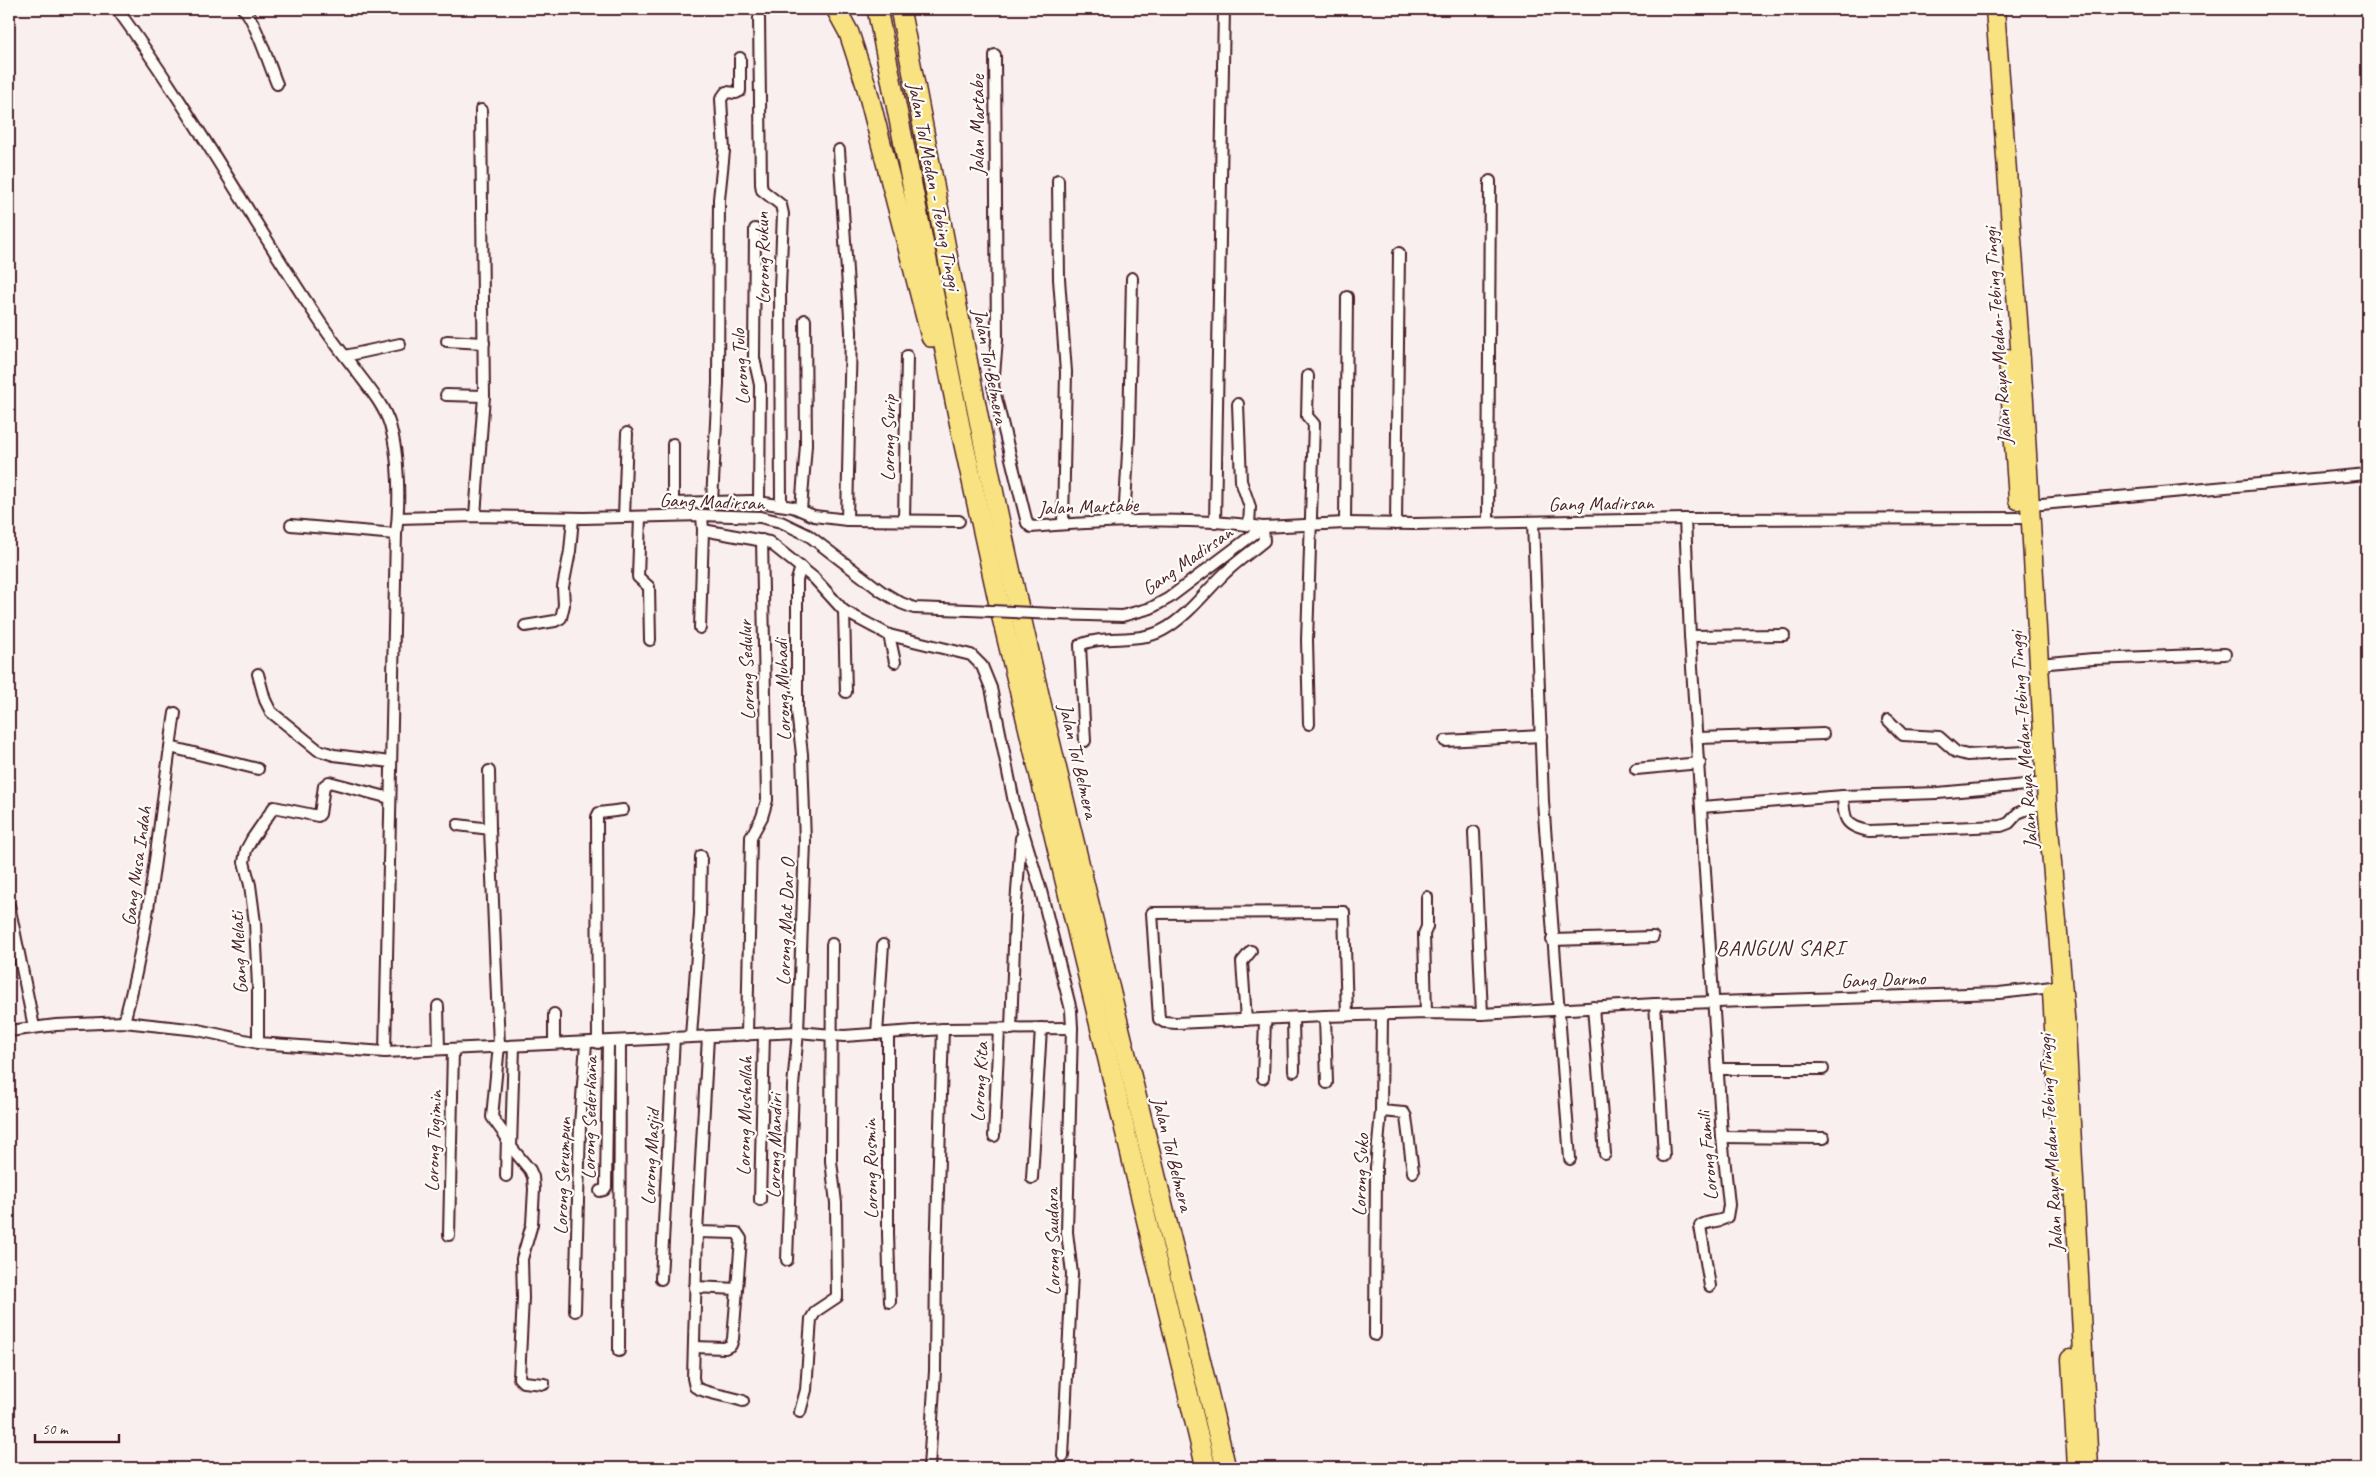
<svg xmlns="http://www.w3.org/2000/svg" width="2376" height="1477" font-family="Caveat,sans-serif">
<rect width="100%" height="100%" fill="#faefef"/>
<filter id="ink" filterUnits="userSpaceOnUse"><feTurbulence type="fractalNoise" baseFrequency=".02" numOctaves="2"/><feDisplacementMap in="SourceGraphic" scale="10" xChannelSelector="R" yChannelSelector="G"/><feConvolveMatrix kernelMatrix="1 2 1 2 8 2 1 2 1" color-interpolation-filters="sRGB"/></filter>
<g filter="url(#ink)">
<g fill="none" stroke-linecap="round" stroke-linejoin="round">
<defs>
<g id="minor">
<path d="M 117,9 C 187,105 246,210 312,310 C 325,330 339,349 354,368 C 367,386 383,403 390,425 C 399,454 400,503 396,534 L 385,1052"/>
<path d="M 243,9 C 253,14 271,70 277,84"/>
<path d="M 759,18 L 761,184 L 762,190 L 781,205 L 783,214 L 780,288 L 781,505"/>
<path d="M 995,55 L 997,340 L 993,386 L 1027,523 L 1031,527 C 1107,521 1187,516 1263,527 L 1264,541 C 1251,552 1237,561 1225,573 C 1206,591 1187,617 1163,630 C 1138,644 1105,634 1080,645 L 1085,741"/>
<path d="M 839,150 L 851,332 L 847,520"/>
<path d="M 1058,180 L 1059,279 L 1066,372 L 1063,524"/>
<path d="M 755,229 L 754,358 L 760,385 L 759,502"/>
<path d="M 447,341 L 484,343"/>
<path d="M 345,356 L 400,344"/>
<path d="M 1308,376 L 1307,416 L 1314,424 L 1307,640 L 1309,724"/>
<path d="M 446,395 L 484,396"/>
<path d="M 1238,404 L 1241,481 L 1250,507 L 1249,525"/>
<path d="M 673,444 L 673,503 L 751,501 L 793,507 L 814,516 L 847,520 L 959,521"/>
<path d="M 712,502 L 718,383 L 719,199 L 724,151 L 721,99 L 726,92 L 736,93 L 740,91 L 740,58"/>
<path d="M 2031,505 L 2367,474"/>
<path d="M 801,510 L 806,445 L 805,320"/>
<path d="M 702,515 L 703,530 L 769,542 L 814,578 L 844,611 L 889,635 L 971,655 L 982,666 L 991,688 L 1014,802 L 1041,891 L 1071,1010 L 1072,1028 L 1067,1232 L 1072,1274 L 1063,1456"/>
<path d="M 475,516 L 484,396 L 481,110"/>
<path d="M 624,517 L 627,433"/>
<path d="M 640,517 L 638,577 L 649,587 L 650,640"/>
<path d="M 398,518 L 475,516 L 584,518 L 702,515 L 760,517 L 781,522 L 808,535 L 881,591 L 901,603 L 914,608 L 969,610"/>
<path d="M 1685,519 L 1690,636 L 1722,1137 L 1729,1205 L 1727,1217 C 1719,1223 1708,1220 1700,1226 L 1710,1286"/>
<path d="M 904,520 L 907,356"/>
<path d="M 1124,521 L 1129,436 L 1132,278"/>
<path d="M 1488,522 L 1490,181"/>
<path d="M 1533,522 L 1543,801 L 1570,1159"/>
<path d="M 1215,523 L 1224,9"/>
<path d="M 1345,523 L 1347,297"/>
<path d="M 1396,524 L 1399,253"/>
<path d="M 291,525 L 396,534"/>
<path d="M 844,611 L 846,692"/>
<path d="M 1055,614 L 1122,616 L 1151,608 L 1169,598 L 1263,527 L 1345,523 L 1414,524 L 1685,519 L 2031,518"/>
<path d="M 525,626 L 555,621 L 561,618 L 564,605 L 563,587 L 570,551 L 573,518"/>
<path d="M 700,628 L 703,530"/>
<path d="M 889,635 L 895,662"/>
<path d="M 1690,636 L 1784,635"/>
<path d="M 2039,664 L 2093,659 L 2225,654"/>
<path d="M 258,674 L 265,700 L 271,712 L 318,750 L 334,755 L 390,762"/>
<path d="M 1888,720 L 1903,735 L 1939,737 L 1956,752 L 1967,755 L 2044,751"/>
<path d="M 1698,738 L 1823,734"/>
<path d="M 1445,741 L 1541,736"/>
<path d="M 170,747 L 258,769"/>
<path d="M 1636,769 L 1700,763"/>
<path d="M 489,771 L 490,829"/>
<path d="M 1843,796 C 1844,820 1845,826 1869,831 L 2001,826 L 2009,823 L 2018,813 L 2037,805"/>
<path d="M 1701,807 L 1843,796 L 1938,793 L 2036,784"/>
<path d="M 458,825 L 490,829 L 499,1045 L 492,1117 L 507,1138 L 506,1176"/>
<path d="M 1474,832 L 1482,1014"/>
<path d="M 9,905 L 34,1027"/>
<path d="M 1552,940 L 1653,937"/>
<path d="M 1655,1004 L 1664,1156"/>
<path d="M 438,1006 L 439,1049"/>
<path d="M 1593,1007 L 1605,1154"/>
<path d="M 1426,1013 L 1424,934 L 1427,927 L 1427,897"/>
<path d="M 554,1014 L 554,1043"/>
<path d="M 1325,1016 L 1327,1083"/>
<path d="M 1347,1016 L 1344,912 L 1152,913 L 1159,1019 L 1164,1022 L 1176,1023 L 1325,1016 L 1426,1013 L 1482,1014 L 1655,1004 L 1999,993 L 2052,987"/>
<path d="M 1293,1018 L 1294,1071"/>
<path d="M 1246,1020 L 1242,962 L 1251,951"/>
<path d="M 124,1022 C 152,921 159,816 175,713"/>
<path d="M 1011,1029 L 1015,918 L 1021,838"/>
<path d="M 9,1031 L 56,1025 L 124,1022 L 198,1030 L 258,1043 L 385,1052 L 798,1032 L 844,1036 L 943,1029 L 1072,1028"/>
<path d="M 877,1034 L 883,945"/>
<path d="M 888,1034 L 888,1234 L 890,1302"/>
<path d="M 747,1035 L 751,837 L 762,817 L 767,800 L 762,540"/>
<path d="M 691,1036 L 700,914 L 701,856"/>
<path d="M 708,1037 L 697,1232 L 693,1378 L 695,1387 C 709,1395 727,1395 743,1401"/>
<path d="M 258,1043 L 258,987 L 255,923 L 250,885 L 244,862 L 246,850 L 252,839 L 274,807 L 318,816 L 320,814 L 324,786 L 329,782 L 390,798"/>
<path d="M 598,1043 L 597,817 L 599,813 L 623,810"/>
<path d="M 514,1046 L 511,1147 L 530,1170 L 533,1177 L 534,1189 L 532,1224 L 522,1259 L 523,1298 L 519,1378 L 523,1382 L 544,1384"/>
<path d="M 1718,1069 L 1823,1069"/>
<path d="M 1263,1078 L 1265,1020"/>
<path d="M 1381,1111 L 1404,1113 L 1406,1117 L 1413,1172"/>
<path d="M 994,1136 L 999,1029"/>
<path d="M 1722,1137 L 1824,1138"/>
<path d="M 1032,1178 L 1041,1028"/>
<path d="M 600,1191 L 604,1190 L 606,1187 L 608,1043"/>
<path d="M 760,1200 L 764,1034"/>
<path d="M 449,1235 L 453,1050"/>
<path d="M 787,1260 L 793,1086 L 798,1032 L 805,842 L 802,754 L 797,711 L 797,580 L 801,567"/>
<path d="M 661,1279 L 674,1037"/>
<path d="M 695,1287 L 737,1289"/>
<path d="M 575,1311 L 580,1125 L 586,1043"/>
<path d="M 1375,1335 L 1376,1167 L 1381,1111 L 1382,1016"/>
<path d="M 694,1347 L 725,1348 L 731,1345 L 733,1339 L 741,1239 L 737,1233 L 697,1232"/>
<path d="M 619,1351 L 620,1041"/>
<path d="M 800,1412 L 806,1390 L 811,1319 L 816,1311 L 837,1297 L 836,1203 L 831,1161 L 832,944"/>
<path d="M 929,1468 L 935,1371 L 936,1257 L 943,1029"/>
</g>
<g id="trunk">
<path d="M 1995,9 L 2024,401 L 2047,804 L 2066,1028 L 2089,1468"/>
<path d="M 2008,359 L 2018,500"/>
<path d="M 2052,992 L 2063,1186"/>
<path d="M 2071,1359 L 2077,1468"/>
</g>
<g id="motorway">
<path d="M 836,9 L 849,33 L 866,85 L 931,337"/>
<path d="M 877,9 L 961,431 L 1002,618 L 1206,1468"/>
<path d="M 900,9 C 937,191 967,374 1007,555 C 1075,860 1155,1163 1226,1468"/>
</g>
</defs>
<use href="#minor" stroke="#4a1f2b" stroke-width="14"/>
<use href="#trunk" stroke="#4a1f2b" stroke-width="21"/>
<use href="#motorway" stroke="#4a1f2b" stroke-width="22"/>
<use href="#minor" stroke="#fdfcf7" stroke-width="10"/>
<use href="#trunk" stroke="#f8e281" stroke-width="18"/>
<use href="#motorway" stroke="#f8e281" stroke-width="19"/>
<defs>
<path id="minor-bridge" d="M 969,610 L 1055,614"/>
</defs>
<use href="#minor-bridge" stroke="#4a1f2b" stroke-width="14" stroke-linecap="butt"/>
<use href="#minor-bridge" stroke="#fdfcf7" stroke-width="10"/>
</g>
</g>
<g text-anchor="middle" stroke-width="4.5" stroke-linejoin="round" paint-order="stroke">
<g font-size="20" fill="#4a1f2b" stroke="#fdfcf7">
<text transform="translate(977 125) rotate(-90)" y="7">Jalan Martabe</text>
<text transform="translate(935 186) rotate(79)" y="7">Jalan Tol Medan - Tebing Tinggi</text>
<text transform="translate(762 258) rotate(-91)" y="7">Lorong Rukun</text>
<text transform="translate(1997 336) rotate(-94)" y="7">Jalan Raya Medan-Tebing Tinggi</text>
<text transform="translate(991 366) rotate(79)" y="7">Jalan Tol Belmera</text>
<text transform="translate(740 367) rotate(-94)" y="7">Lorong Tulo</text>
<text transform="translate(888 438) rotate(-89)" y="7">Lorong Surip</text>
<text transform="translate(712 501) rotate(2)" y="7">Gang Madirsan</text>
<text transform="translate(1601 503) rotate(-1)" y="7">Gang Madirsan</text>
<text transform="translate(1088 506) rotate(-2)" y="7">Jalan Martabe</text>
<text transform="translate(1187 560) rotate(-35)" y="7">Gang Madirsan</text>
<text transform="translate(746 670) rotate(-92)" y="7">Lorong Sedulur</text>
<text transform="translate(782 690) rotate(-92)" y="7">Lorong Muhadi</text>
<text transform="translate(2023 740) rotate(-94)" y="7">Jalan Raya Medan-Tebing Tinggi</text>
<text transform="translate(1079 761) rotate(77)" y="7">Jalan Tol Belmera</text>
<text transform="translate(136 866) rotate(-82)" y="7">Gang Nusa Indah</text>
<text transform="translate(785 922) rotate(-88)" y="7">Lorong Mat Dar O</text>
<text transform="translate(238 953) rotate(-93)" y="7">Gang Melati</text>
<text transform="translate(1883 979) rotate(-2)" y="7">Gang Darmo</text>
<text transform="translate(979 1082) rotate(-87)" y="7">Lorong Kita</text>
<text transform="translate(744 1116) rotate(-89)" y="7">Lorong Mushollah</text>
<text transform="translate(589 1118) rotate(-89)" y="7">Lorong Sederhana</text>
<text transform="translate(433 1141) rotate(-88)" y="7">Lorong Tugimin</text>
<text transform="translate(2050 1143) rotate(-93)" y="7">Jalan Raya Medan-Tebing Tinggi</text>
<text transform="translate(774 1146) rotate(-89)" y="7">Lorong Mandiri</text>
<text transform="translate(1173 1154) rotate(76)" y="7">Jalan Tol Belmera</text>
<text transform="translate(1707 1156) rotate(-95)" y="7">Lorong Famili</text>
<text transform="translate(650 1157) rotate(-87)" y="7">Lorong Masjid</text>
<text transform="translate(870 1169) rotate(-91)" y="7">Lorong Rusmin</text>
<text transform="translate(1360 1175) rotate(-88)" y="7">Lorong Suko</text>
<text transform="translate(562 1176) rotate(-88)" y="7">Lorong Serumpun</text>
<text transform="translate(1052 1242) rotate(-91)" y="7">Lorong Saudara</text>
</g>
<g font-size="22" letter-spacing="1" fill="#4a1f2b" stroke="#fdfcf7">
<text x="1780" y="955">BANGUN SARI</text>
</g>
</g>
<rect width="2376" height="1477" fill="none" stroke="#fdfcf7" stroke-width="30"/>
<rect x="15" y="15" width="2346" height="1447" fill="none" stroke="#4a1f2b" stroke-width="2" filter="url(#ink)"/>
<path d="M35 1434v8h84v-8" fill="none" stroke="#4a1f2b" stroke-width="2.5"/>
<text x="42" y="1434" font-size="15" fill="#4a1f2b" stroke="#fdfcf7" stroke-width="4" paint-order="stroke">50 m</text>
</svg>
